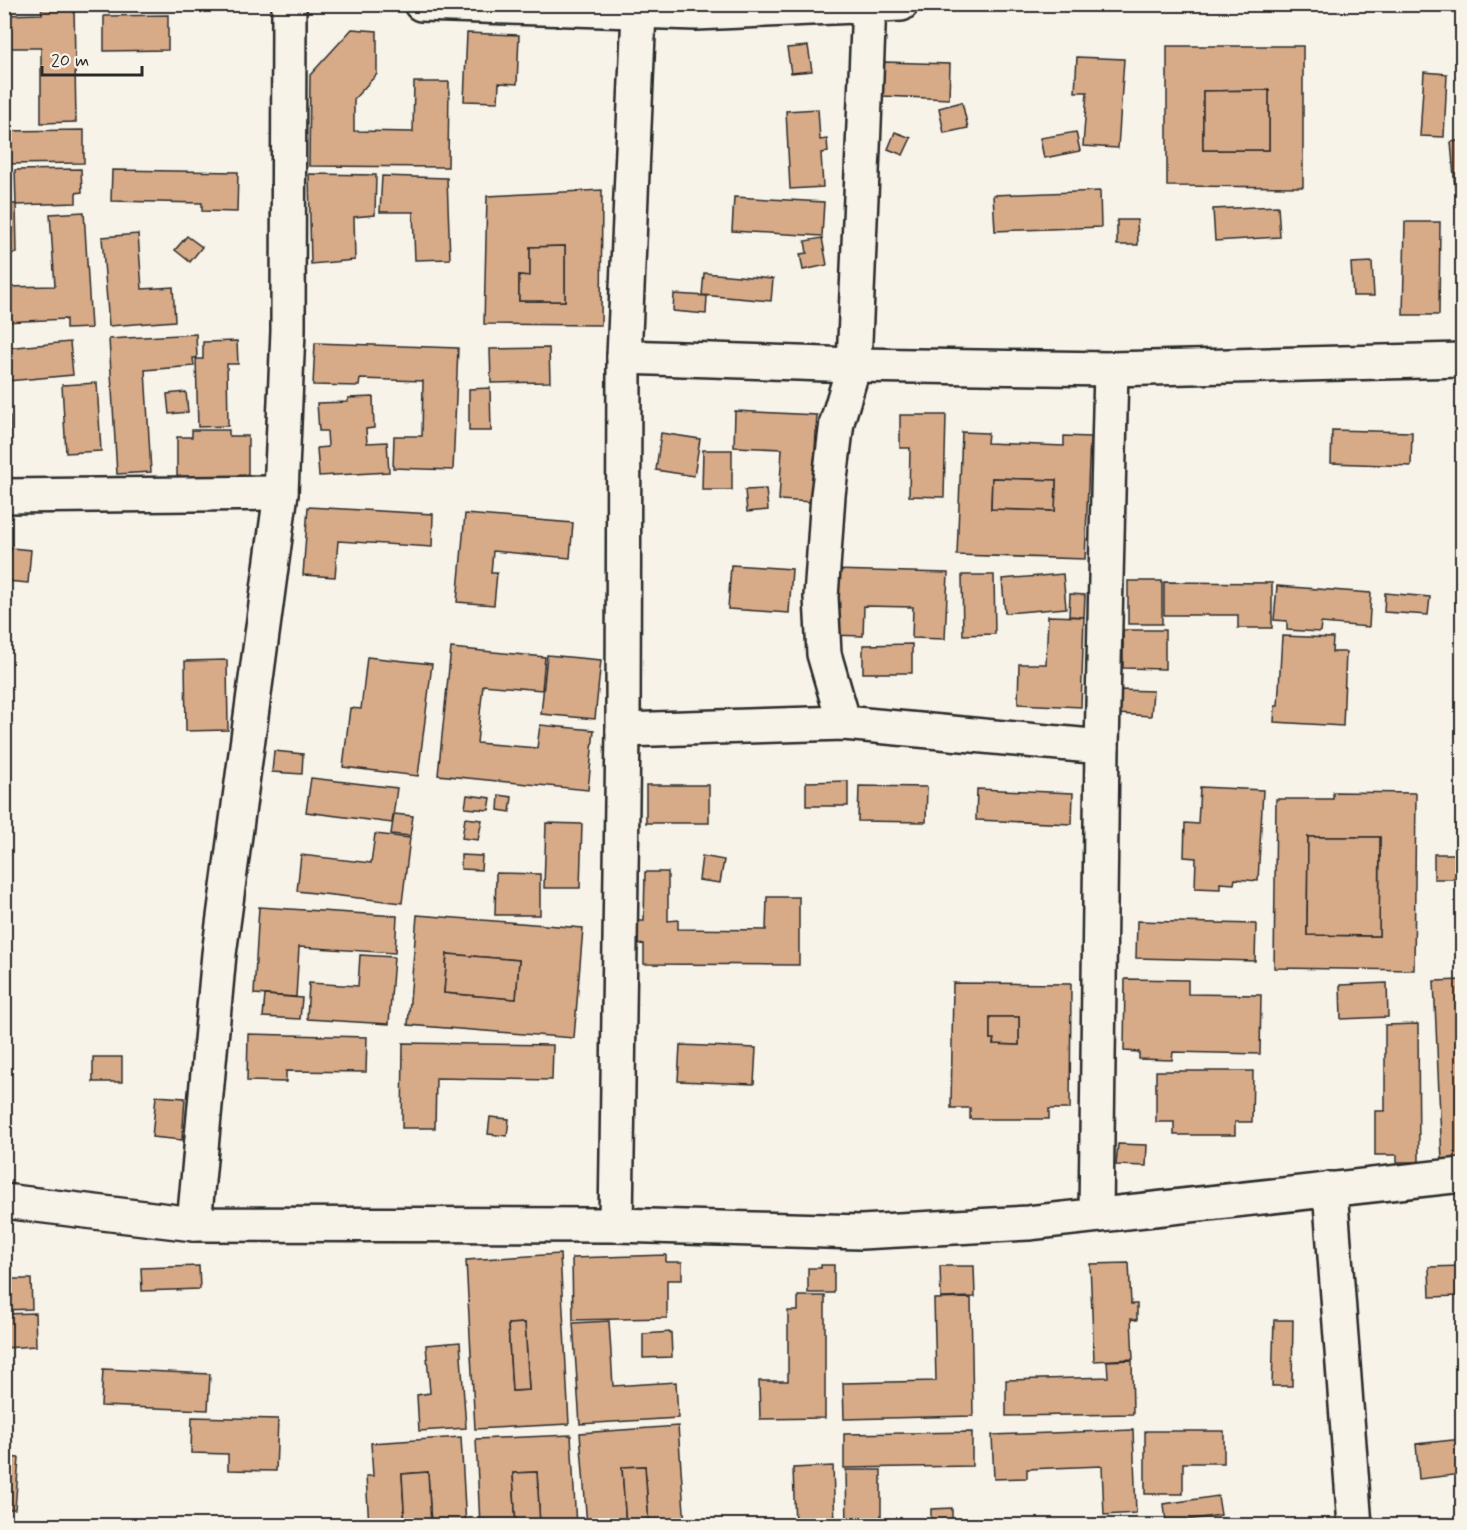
<svg xmlns="http://www.w3.org/2000/svg" width="1467" height="1530" font-family="Mynerve,sans-serif">
<rect width="100%" height="100%" fill="#f7f3e8"/>
<filter id="ink" filterUnits="userSpaceOnUse"><feTurbulence type="fractalNoise" baseFrequency=".0167" numOctaves="2"/><feDisplacementMap in="SourceGraphic" scale="12" xChannelSelector="R" yChannelSelector="G"/><feConvolveMatrix kernelMatrix="1 2 1 2 8 2 1 2 1" color-interpolation-filters="sRGB"/></filter>
<g filter="url(#ink)">
<g fill="#d7aa88" stroke="#2b2b2b" stroke-width="1.5" fill-rule="evenodd">
<path d="M 41,5 L 74,5 L 76,122 L 41,123 L 41,48 L 4,48 L 4,15 L 42,14 Z"/>
<path d="M 168,15 L 168,50 L 104,51 L 104,16 Z"/>
<path d="M 352,29 L 377,31 L 377,74 L 354,99 L 354,131 L 413,132 L 414,82 L 449,82 L 448,167 L 309,166 L 310,75 Z"/>
<path d="M 467,33 L 519,35 L 517,84 L 499,83 L 498,102 L 464,101 Z"/>
<path d="M 808,46 L 812,71 L 791,73 L 787,48 Z"/>
<path d="M 1167,46 L 1303,46 L 1303,187 L 1167,186 ZM 1269,90 L 1269,150 L 1203,150 L 1203,91 Z"/>
<path d="M 1077,57 L 1124,59 L 1118,148 L 1083,146 L 1087,92 L 1075,92 Z"/>
<path d="M 884,62 L 950,64 L 949,99 L 882,96 Z"/>
<path d="M 1424,72 L 1447,74 L 1444,137 L 1420,136 Z"/>
<path d="M 1269,90 L 1269,150 L 1203,150 L 1203,91 Z"/>
<path d="M 962,102 L 968,128 L 944,133 L 939,108 Z"/>
<path d="M 818,109 L 820,140 L 827,139 L 828,152 L 821,153 L 823,187 L 790,189 L 786,111 Z"/>
<path d="M 84,130 L 84,163 L 4,164 L 4,131 Z"/>
<path d="M 895,132 L 911,138 L 903,155 L 888,149 Z"/>
<path d="M 1076,132 L 1080,151 L 1044,158 L 1040,138 Z"/>
<path d="M 1462,140 L 1462,188 L 1455,188 L 1451,142 Z"/>
<path d="M 81,169 L 82,192 L 76,193 L 76,203 L 16,205 L 15,170 Z"/>
<path d="M 112,170 L 238,172 L 237,212 L 202,211 L 202,203 L 111,201 Z"/>
<path d="M 4,174 L 6,204 L 16,204 L 17,253 L 4,254 Z"/>
<path d="M 309,174 L 376,175 L 375,215 L 354,217 L 355,260 L 311,264 Z"/>
<path d="M 382,176 L 447,178 L 450,259 L 415,260 L 413,212 L 380,212 Z"/>
<path d="M 602,190 L 601,325 L 484,324 L 487,196 ZM 565,246 L 565,301 L 519,301 L 519,275 L 530,276 L 530,247 Z"/>
<path d="M 1100,191 L 1101,227 L 995,231 L 993,195 Z"/>
<path d="M 734,197 L 824,202 L 822,236 L 732,231 Z"/>
<path d="M 1278,206 L 1280,237 L 1215,241 L 1213,209 Z"/>
<path d="M 84,212 L 91,328 L 66,329 L 66,319 L 4,322 L 4,287 L 55,286 L 50,214 Z"/>
<path d="M 1117,220 L 1137,220 L 1138,245 L 1117,245 Z"/>
<path d="M 1405,222 L 1440,222 L 1439,315 L 1403,315 Z"/>
<path d="M 138,234 L 142,289 L 173,287 L 175,321 L 109,326 L 102,237 Z"/>
<path d="M 187,236 L 202,247 L 190,262 L 175,250 Z"/>
<path d="M 822,238 L 827,265 L 803,270 L 800,254 L 807,253 L 805,241 Z"/>
<path d="M 565,246 L 565,301 L 519,301 L 519,275 L 530,276 L 530,247 Z"/>
<path d="M 1372,262 L 1374,296 L 1353,296 L 1351,263 Z"/>
<path d="M 704,273 L 773,279 L 771,301 L 702,295 Z"/>
<path d="M 674,294 L 707,296 L 706,314 L 673,311 Z"/>
<path d="M 196,334 L 197,358 L 193,358 L 194,366 L 145,370 L 151,472 L 117,474 L 109,339 Z"/>
<path d="M 237,341 L 238,364 L 227,364 L 228,426 L 198,427 L 196,359 L 203,359 L 203,342 Z"/>
<path d="M 70,342 L 73,375 L 8,381 L 5,348 Z"/>
<path d="M 315,343 L 458,348 L 453,470 L 393,468 L 394,436 L 422,436 L 423,381 L 360,379 L 359,386 L 313,385 Z"/>
<path d="M 549,348 L 550,382 L 491,383 L 490,349 Z"/>
<path d="M 97,383 L 101,451 L 66,453 L 62,385 Z"/>
<path d="M 490,388 L 491,431 L 469,431 L 469,389 Z"/>
<path d="M 186,392 L 188,412 L 169,414 L 167,394 Z"/>
<path d="M 373,397 L 374,428 L 366,429 L 367,443 L 387,442 L 389,472 L 319,476 L 317,448 L 328,447 L 327,431 L 319,431 L 317,403 L 348,402 L 348,398 Z"/>
<path d="M 735,411 L 817,415 L 812,502 L 779,500 L 782,449 L 734,447 Z"/>
<path d="M 900,415 L 946,415 L 944,497 L 909,496 L 910,448 L 900,448 Z"/>
<path d="M 4,416 L 10,416 L 11,471 L 4,471 Z"/>
<path d="M 192,430 L 229,430 L 229,436 L 248,436 L 248,482 L 177,482 L 177,437 L 192,437 Z"/>
<path d="M 1332,430 L 1412,432 L 1411,466 L 1331,463 Z"/>
<path d="M 962,432 L 988,433 L 987,443 L 1064,446 L 1064,436 L 1090,437 L 1085,559 L 957,555 ZM 992,478 L 1056,480 L 1055,511 L 991,509 Z"/>
<path d="M 661,433 L 700,439 L 694,476 L 656,470 Z"/>
<path d="M 703,450 L 732,450 L 732,490 L 702,490 Z"/>
<path d="M 992,478 L 1056,480 L 1055,511 L 991,509 Z"/>
<path d="M 766,489 L 768,510 L 747,512 L 745,490 Z"/>
<path d="M 308,507 L 433,514 L 432,547 L 338,541 L 335,577 L 303,575 Z"/>
<path d="M 465,514 L 573,523 L 570,558 L 493,551 L 491,573 L 497,573 L 494,605 L 457,602 Z"/>
<path d="M 11,548 L 31,550 L 28,583 L 7,581 Z"/>
<path d="M 731,565 L 792,569 L 789,613 L 728,609 Z"/>
<path d="M 832,570 L 948,573 L 945,639 L 912,638 L 913,607 L 864,606 L 863,636 L 830,635 Z"/>
<path d="M 1063,574 L 1066,608 L 1005,613 L 1002,579 Z"/>
<path d="M 962,575 L 994,575 L 995,634 L 963,635 Z"/>
<rect x="1128" y="581" width="34" height="43"/>
<path d="M 1164,582 L 1272,583 L 1272,628 L 1238,628 L 1238,615 L 1164,615 Z"/>
<path d="M 1277,586 L 1371,593 L 1369,627 L 1321,623 L 1320,632 L 1287,630 L 1287,621 L 1274,620 Z"/>
<path d="M 1385,593 L 1430,597 L 1428,615 L 1384,612 Z"/>
<path d="M 1070,594 L 1085,595 L 1084,617 L 1069,616 Z"/>
<path d="M 1048,616 L 1084,617 L 1081,707 L 1018,704 L 1019,664 L 1046,664 Z"/>
<path d="M 1123,630 L 1165,630 L 1165,669 L 1123,668 Z"/>
<path d="M 1282,636 L 1333,638 L 1332,652 L 1346,652 L 1343,726 L 1274,722 L 1275,706 L 1278,706 Z"/>
<path d="M 912,644 L 912,673 L 863,673 L 863,645 Z"/>
<path d="M 451,648 L 545,657 L 542,690 L 483,685 L 477,743 L 537,748 L 540,725 L 594,730 L 588,790 L 438,775 Z"/>
<path d="M 547,655 L 601,660 L 595,719 L 541,714 Z"/>
<path d="M 367,657 L 432,664 L 418,776 L 343,767 L 350,708 L 361,709 Z"/>
<path d="M 227,660 L 228,730 L 186,731 L 185,661 Z"/>
<path d="M 1119,690 L 1153,691 L 1151,716 L 1117,714 Z"/>
<path d="M 274,751 L 303,754 L 302,774 L 272,772 Z"/>
<path d="M 311,778 L 397,788 L 392,823 L 306,812 Z"/>
<path d="M 848,781 L 848,806 L 806,806 L 806,782 Z"/>
<rect x="646" y="785" width="63" height="38"/>
<path d="M 859,786 L 927,787 L 926,822 L 858,821 Z"/>
<path d="M 1200,787 L 1263,790 L 1258,881 L 1235,879 L 1234,884 L 1220,883 L 1220,889 L 1195,888 L 1196,858 L 1184,857 L 1185,823 L 1198,824 Z"/>
<path d="M 977,789 L 1073,793 L 1072,824 L 976,820 Z"/>
<path d="M 1333,792 L 1416,793 L 1414,970 L 1274,968 L 1276,799 L 1333,799 ZM 1308,837 L 1380,837 L 1379,936 L 1307,935 Z"/>
<path d="M 467,795 L 491,798 L 489,810 L 465,808 Z"/>
<path d="M 499,795 L 512,797 L 510,812 L 498,810 Z"/>
<path d="M 394,814 L 413,816 L 410,836 L 391,834 Z"/>
<path d="M 465,818 L 482,820 L 478,840 L 462,838 Z"/>
<path d="M 546,823 L 582,824 L 580,888 L 544,888 Z"/>
<path d="M 375,834 L 410,838 L 402,903 L 297,891 L 301,855 L 371,863 Z"/>
<path d="M 1308,837 L 1380,837 L 1379,936 L 1307,935 Z"/>
<rect x="1434" y="854" width="28" height="25"/>
<path d="M 461,855 L 482,856 L 481,870 L 461,869 Z"/>
<path d="M 702,856 L 724,860 L 720,883 L 699,880 Z"/>
<path d="M 645,872 L 668,872 L 668,921 L 678,920 L 678,929 L 766,930 L 767,897 L 799,897 L 799,965 L 644,964 L 644,944 L 633,945 L 634,921 L 644,921 Z"/>
<path d="M 496,873 L 540,874 L 540,915 L 495,915 Z"/>
<path d="M 259,907 L 397,916 L 395,953 L 299,947 L 296,997 L 254,994 Z"/>
<path d="M 417,915 L 583,928 L 574,1038 L 408,1025 ZM 447,954 L 519,960 L 516,999 L 444,993 Z"/>
<path d="M 1137,921 L 1256,924 L 1255,961 L 1136,958 Z"/>
<path d="M 447,954 L 519,960 L 516,999 L 444,993 Z"/>
<path d="M 360,955 L 394,957 L 389,1024 L 307,1019 L 309,983 L 358,986 Z"/>
<path d="M 1125,979 L 1188,980 L 1188,994 L 1261,995 L 1260,1054 L 1173,1052 L 1172,1060 L 1139,1059 L 1139,1052 L 1124,1051 Z"/>
<path d="M 1462,980 L 1462,1160 L 1442,1161 L 1434,981 Z"/>
<path d="M 953,983 L 1071,984 L 1070,1109 L 1049,1109 L 1049,1119 L 970,1119 L 970,1108 L 951,1108 ZM 990,1017 L 1019,1017 L 1019,1045 L 993,1044 L 994,1039 L 990,1039 Z"/>
<path d="M 1387,983 L 1388,1017 L 1341,1019 L 1340,985 Z"/>
<path d="M 265,995 L 302,998 L 300,1019 L 263,1017 Z"/>
<path d="M 990,1017 L 1019,1017 L 1019,1045 L 993,1044 L 994,1039 L 990,1039 Z"/>
<path d="M 1418,1024 L 1419,1162 L 1397,1162 L 1397,1155 L 1375,1155 L 1375,1111 L 1385,1111 L 1385,1025 Z"/>
<path d="M 248,1034 L 367,1037 L 366,1072 L 286,1071 L 286,1082 L 247,1081 Z"/>
<path d="M 403,1043 L 553,1045 L 552,1080 L 436,1078 L 435,1128 L 402,1128 Z"/>
<path d="M 680,1045 L 756,1048 L 754,1084 L 678,1081 Z"/>
<rect x="93" y="1057" width="29" height="25"/>
<path d="M 1156,1071 L 1253,1071 L 1252,1122 L 1235,1122 L 1235,1135 L 1174,1135 L 1174,1122 L 1156,1122 Z"/>
<path d="M 156,1096 L 185,1098 L 182,1140 L 152,1137 Z"/>
<path d="M 490,1117 L 509,1119 L 507,1136 L 488,1134 Z"/>
<path d="M 1118,1144 L 1147,1145 L 1146,1166 L 1116,1165 Z"/>
<path d="M 560,1254 L 569,1424 L 475,1429 L 466,1260 ZM 525,1323 L 529,1390 L 512,1391 L 508,1324 Z"/>
<path d="M 666,1255 L 666,1262 L 682,1262 L 682,1280 L 667,1280 L 667,1318 L 573,1320 L 572,1258 Z"/>
<path d="M 1129,1263 L 1131,1304 L 1137,1304 L 1137,1320 L 1131,1319 L 1133,1359 L 1094,1361 L 1090,1264 Z"/>
<path d="M 821,1265 L 834,1265 L 834,1293 L 808,1293 L 808,1268 L 821,1268 Z"/>
<path d="M 199,1266 L 200,1289 L 142,1291 L 141,1268 Z"/>
<path d="M 940,1266 L 974,1266 L 975,1297 L 941,1298 Z"/>
<path d="M 1462,1266 L 1462,1351 L 1459,1351 L 1458,1296 L 1430,1297 L 1429,1267 Z"/>
<path d="M 4,1279 L 31,1279 L 32,1309 L 4,1310 Z"/>
<path d="M 798,1296 L 825,1296 L 825,1418 L 760,1419 L 759,1381 L 788,1381 L 788,1311 L 798,1311 Z"/>
<path d="M 971,1298 L 973,1416 L 844,1419 L 843,1383 L 936,1381 L 934,1299 Z"/>
<path d="M 35,1313 L 36,1346 L 4,1348 L 4,1314 Z"/>
<path d="M 1274,1320 L 1293,1320 L 1292,1386 L 1272,1386 Z"/>
<path d="M 609,1321 L 613,1386 L 676,1382 L 678,1418 L 580,1424 L 573,1323 Z"/>
<path d="M 525,1323 L 529,1390 L 512,1391 L 508,1324 Z"/>
<path d="M 671,1332 L 672,1357 L 643,1358 L 643,1334 Z"/>
<path d="M 460,1342 L 466,1428 L 419,1431 L 417,1395 L 430,1393 L 426,1345 Z"/>
<path d="M 1132,1360 L 1133,1414 L 1006,1416 L 1006,1380 L 1108,1377 L 1107,1361 Z"/>
<path d="M 103,1369 L 210,1374 L 208,1410 L 101,1406 Z"/>
<path d="M 192,1417 L 278,1419 L 276,1471 L 228,1470 L 228,1454 L 191,1453 Z"/>
<path d="M 678,1426 L 685,1526 L 649,1526 L 645,1466 L 622,1467 L 626,1526 L 587,1526 L 580,1433 Z"/>
<path d="M 1133,1430 L 1136,1513 L 1104,1515 L 1102,1466 L 1027,1469 L 1027,1478 L 994,1479 L 992,1435 Z"/>
<path d="M 1145,1431 L 1224,1431 L 1224,1463 L 1183,1463 L 1183,1494 L 1145,1494 Z"/>
<path d="M 972,1432 L 972,1466 L 844,1468 L 844,1434 Z"/>
<path d="M 571,1435 L 576,1526 L 540,1526 L 537,1472 L 513,1473 L 516,1526 L 480,1526 L 476,1439 Z"/>
<path d="M 461,1437 L 466,1526 L 431,1526 L 428,1472 L 402,1474 L 405,1526 L 369,1526 L 366,1476 L 373,1476 L 371,1443 Z"/>
<path d="M 1462,1439 L 1462,1474 L 1419,1479 L 1416,1444 Z"/>
<path d="M 4,1457 L 19,1458 L 15,1509 L 4,1509 Z"/>
<path d="M 645,1466 L 649,1526 L 626,1526 L 622,1467 Z"/>
<path d="M 833,1466 L 835,1526 L 795,1526 L 793,1468 Z"/>
<path d="M 846,1470 L 881,1470 L 881,1526 L 847,1526 Z"/>
<path d="M 428,1472 L 431,1526 L 405,1526 L 402,1474 Z"/>
<path d="M 537,1472 L 540,1526 L 516,1526 L 513,1473 Z"/>
<path d="M 1218,1496 L 1221,1515 L 1166,1523 L 1164,1504 Z"/>
<path d="M 952,1508 L 952,1526 L 931,1526 L 931,1509 Z"/>
</g>
<g fill="none" stroke-linecap="round" stroke-linejoin="round">
<defs>
<g id="minor">
<path d="M 421,4 L 696,13 L 901,4"/>
<path d="M 624,357 L 854,365 L 1111,369 L 1462,360"/>
<path d="M 4,496 L 281,493"/>
<path d="M 844,723 L 824,654 L 821,597 L 828,495 L 837,422 L 854,365 L 869,4"/>
<path d="M 623,730 L 844,723 L 1102,747"/>
<path d="M 1330,1189 L 1355,1526"/>
<path d="M 4,1201 L 194,1224 L 616,1225 L 861,1232 L 1028,1223 L 1462,1175"/>
<path d="M 1096,1215 L 1102,747 L 1111,369"/>
<path d="M 194,1224 L 219,954 L 281,493 L 288,331 L 289,4"/>
<path d="M 616,1225 L 623,730 L 624,357 L 639,12"/>
</g>
</defs>
<use href="#minor" stroke="#2b2b2b" stroke-width="38"/>
<use href="#minor" stroke="#f7f3e8" stroke-width="33"/>
</g>
</g>
<rect width="1467" height="1530" fill="none" stroke="#f7f3e8" stroke-width="24"/>
<rect x="12" y="12" width="1443" height="1506" fill="none" stroke="#2b2b2b" stroke-width="2" filter="url(#ink)"/>
<path d="M42 66v9h100v-9" fill="none" stroke="#2b2b2b" stroke-width="3"/>
<text x="51" y="66" font-size="18" fill="#2b2b2b" stroke="#f7f3e8" stroke-width="4.5" paint-order="stroke">20 m</text>
</svg>
